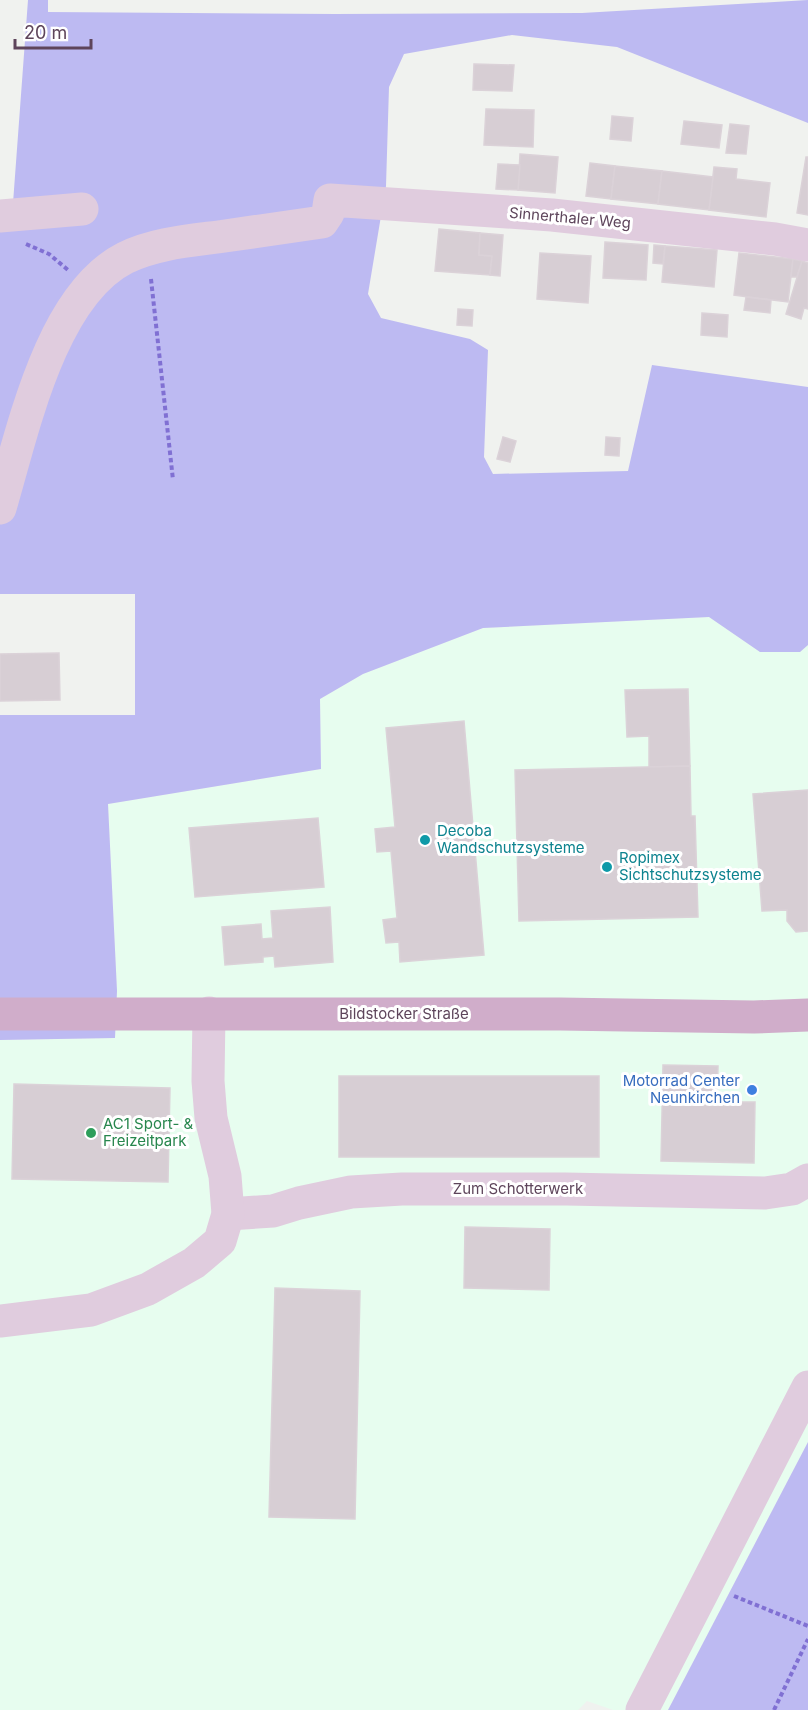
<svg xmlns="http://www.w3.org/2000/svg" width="808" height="1710" font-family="Inter,sans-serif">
<rect width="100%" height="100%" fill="#f0f2ef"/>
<path fill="#e7fdef" d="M 709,617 L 760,652 L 800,652 L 808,645 L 808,1442 L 668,1710 L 613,1710 L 587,1701 L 578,1710 L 0,1710 L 0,1040 L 115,1038 L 117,991 L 108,804 L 321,769 L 320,699 L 363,674 L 483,628 Z"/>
<g fill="#bdbaf2">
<path d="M 28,0 L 48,0 L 48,12 L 335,14 L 582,13 L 808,0 L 808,123 L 617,47 L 512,35 L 404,54 L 389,87 L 386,186 L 368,294 L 381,318 L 470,339 L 488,350 L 484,457 L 493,474 L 628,471 L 652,365 L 808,387 L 808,645 L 800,652 L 760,652 L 709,617 L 483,628 L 363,674 L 320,699 L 321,769 L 108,804 L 117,991 L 115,1038 L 0,1040 L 0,715 L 135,715 L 135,594 L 0,594 L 0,203 L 13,203 Z"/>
<path d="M 808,1442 L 808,1710 L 668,1710 Z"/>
</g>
<g fill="#d7ced4" stroke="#dbd2d8" stroke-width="1.5">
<path d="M 474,64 L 514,65 L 512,91 L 473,90 Z"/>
<path d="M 486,109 L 534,110 L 533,147 L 484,145 Z"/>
<path d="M 612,116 L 633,118 L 631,141 L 610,139 Z"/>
<path d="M 684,121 L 722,125 L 719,148 L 681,144 Z"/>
<path d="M 730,124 L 749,126 L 746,154 L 726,153 Z"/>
<path d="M 520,154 L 558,157 L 555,193 L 518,190 Z"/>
<path d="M 806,157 L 808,157 L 808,215 L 797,213 Z"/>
<path d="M 590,163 L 615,166 L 611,199 L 586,196 Z"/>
<path d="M 498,164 L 520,165 L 518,190 L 496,189 Z"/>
<path d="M 615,166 L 662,171 L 658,204 L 611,199 Z"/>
<path d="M 714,167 L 737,169 L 736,179 L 770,183 L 766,217 L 709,210 Z"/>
<path d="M 662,171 L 713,177 L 709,210 L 658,204 Z"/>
<path d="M 439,229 L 480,233 L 479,255 L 492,256 L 490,275 L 435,271 Z"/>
<path d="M 480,233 L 503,235 L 500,276 L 490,275 L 492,256 L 479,255 Z"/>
<path d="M 605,242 L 648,245 L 646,280 L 603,278 Z"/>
<path d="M 654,245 L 665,246 L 663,264 L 653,263 Z"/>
<path d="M 665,246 L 717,250 L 714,287 L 662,282 Z"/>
<path d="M 540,253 L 591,256 L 588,303 L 537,299 Z"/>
<path d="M 739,253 L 793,259 L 788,302 L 734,295 Z"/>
<path d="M 793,259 L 802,261 L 797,277 L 791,277 Z"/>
<path d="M 802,261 L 808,263 L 808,309 L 804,308 L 801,319 L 786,314 Z"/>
<path d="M 746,297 L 771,300 L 770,313 L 744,310 Z"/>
<path d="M 458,309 L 473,310 L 472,326 L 457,325 Z"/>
<path d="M 702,313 L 728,315 L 727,337 L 701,335 Z"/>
<path d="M 503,437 L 516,441 L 510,462 L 497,459 Z"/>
<path d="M 606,437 L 620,438 L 619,456 L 605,455 Z"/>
<path d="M 59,653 L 60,700 L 0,701 L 0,654 Z"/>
<path d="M 688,689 L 690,766 L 649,767 L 649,736 L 627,737 L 625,690 Z"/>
<path d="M 464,721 L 484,955 L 400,962 L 399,942 L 386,943 L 383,920 L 397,918 L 391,851 L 377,852 L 375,829 L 395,827 L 386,728 Z"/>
<path d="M 690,766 L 691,816 L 695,816 L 698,917 L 519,921 L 515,770 Z"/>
<path d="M 808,790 L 808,931 L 796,932 L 787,921 L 787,910 L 762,911 L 753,794 Z"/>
<path d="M 318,818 L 324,887 L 195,897 L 189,828 Z"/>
<path d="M 330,907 L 333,962 L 275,967 L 274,956 L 263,957 L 263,962 L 225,965 L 222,927 L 261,924 L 262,939 L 273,938 L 271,911 Z"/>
<path d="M 663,1065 L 718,1066 L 717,1102 L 755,1102 L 754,1163 L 661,1161 Z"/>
<rect x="339" y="1076" width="260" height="81"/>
<path d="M 14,1084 L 170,1088 L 168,1182 L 12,1179 Z"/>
<path d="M 465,1227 L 550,1229 L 549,1290 L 464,1288 Z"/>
<path d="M 275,1288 L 360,1291 L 355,1519 L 269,1517 Z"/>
</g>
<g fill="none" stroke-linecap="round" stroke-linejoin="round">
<g stroke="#8070d3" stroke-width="4" stroke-dasharray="4.5 3" stroke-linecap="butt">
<path d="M 26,244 L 49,254 L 68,270"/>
<path d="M 151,279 L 173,480"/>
<path d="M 734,1596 L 808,1626"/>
<path d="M 774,1710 L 808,1639"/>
</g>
<g stroke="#e0ccde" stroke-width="33">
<path d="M 0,216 L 82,209"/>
<path d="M 0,508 C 22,434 50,296 125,258 C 153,244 187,241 218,237 C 252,232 287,227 322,222 L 328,213 L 330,200 L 552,215 L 775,239 L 808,245"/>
<path d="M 228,1214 L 273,1211 L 299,1203 L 351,1192 L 402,1189 L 566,1189 L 765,1193 L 792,1189 L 808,1180"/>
<path d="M 0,1321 L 91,1310 L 148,1289 L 194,1263 L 220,1241 L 228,1214 L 225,1176 L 211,1118 L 208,1081 L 209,1013"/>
<path d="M 642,1710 L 808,1387"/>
</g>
<path stroke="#d0adca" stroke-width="33" d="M 0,1014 L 560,1014 L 754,1017 L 808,1015"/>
</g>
<g fill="#0f9aa8" stroke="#fff" stroke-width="2">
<circle cx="425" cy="840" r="6"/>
<circle cx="607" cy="867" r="6"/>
</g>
<circle fill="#3f7fe0" stroke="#fff" stroke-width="2" cx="752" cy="1090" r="6"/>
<circle fill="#2e9e5b" stroke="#fff" stroke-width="2" cx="91" cy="1133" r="6"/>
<g text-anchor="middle" stroke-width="6" stroke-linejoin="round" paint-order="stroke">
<g font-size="15" fill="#5e455b" stroke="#fff">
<text transform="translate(570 218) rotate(5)" y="5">Sinnerthaler Weg</text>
<text x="404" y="1019">Bildstocker Straße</text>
<text x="518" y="1194">Zum Schotterwerk</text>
</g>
<g font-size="15" fill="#0d838f" stroke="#fff" text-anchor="start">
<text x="437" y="836">Decoba<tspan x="437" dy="17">Wandschutzsysteme</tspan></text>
<text x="619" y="863">Ropimex<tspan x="619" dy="17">Sichtschutzsysteme</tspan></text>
</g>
<g font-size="15" fill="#366cbe" stroke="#fff" text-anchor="end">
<text x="740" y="1086">Motorrad Center<tspan x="740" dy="17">Neunkirchen</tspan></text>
</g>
<g font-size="15" fill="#27864d" stroke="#fff" text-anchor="start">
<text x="103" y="1129">AC1 Sport- &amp;<tspan x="103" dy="17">Freizeitpark</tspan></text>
</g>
</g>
<path d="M15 39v9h76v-9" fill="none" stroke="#5e455b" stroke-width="3"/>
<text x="24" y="39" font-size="18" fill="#5e455b" stroke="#ffffff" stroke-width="4.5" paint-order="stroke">20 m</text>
</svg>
